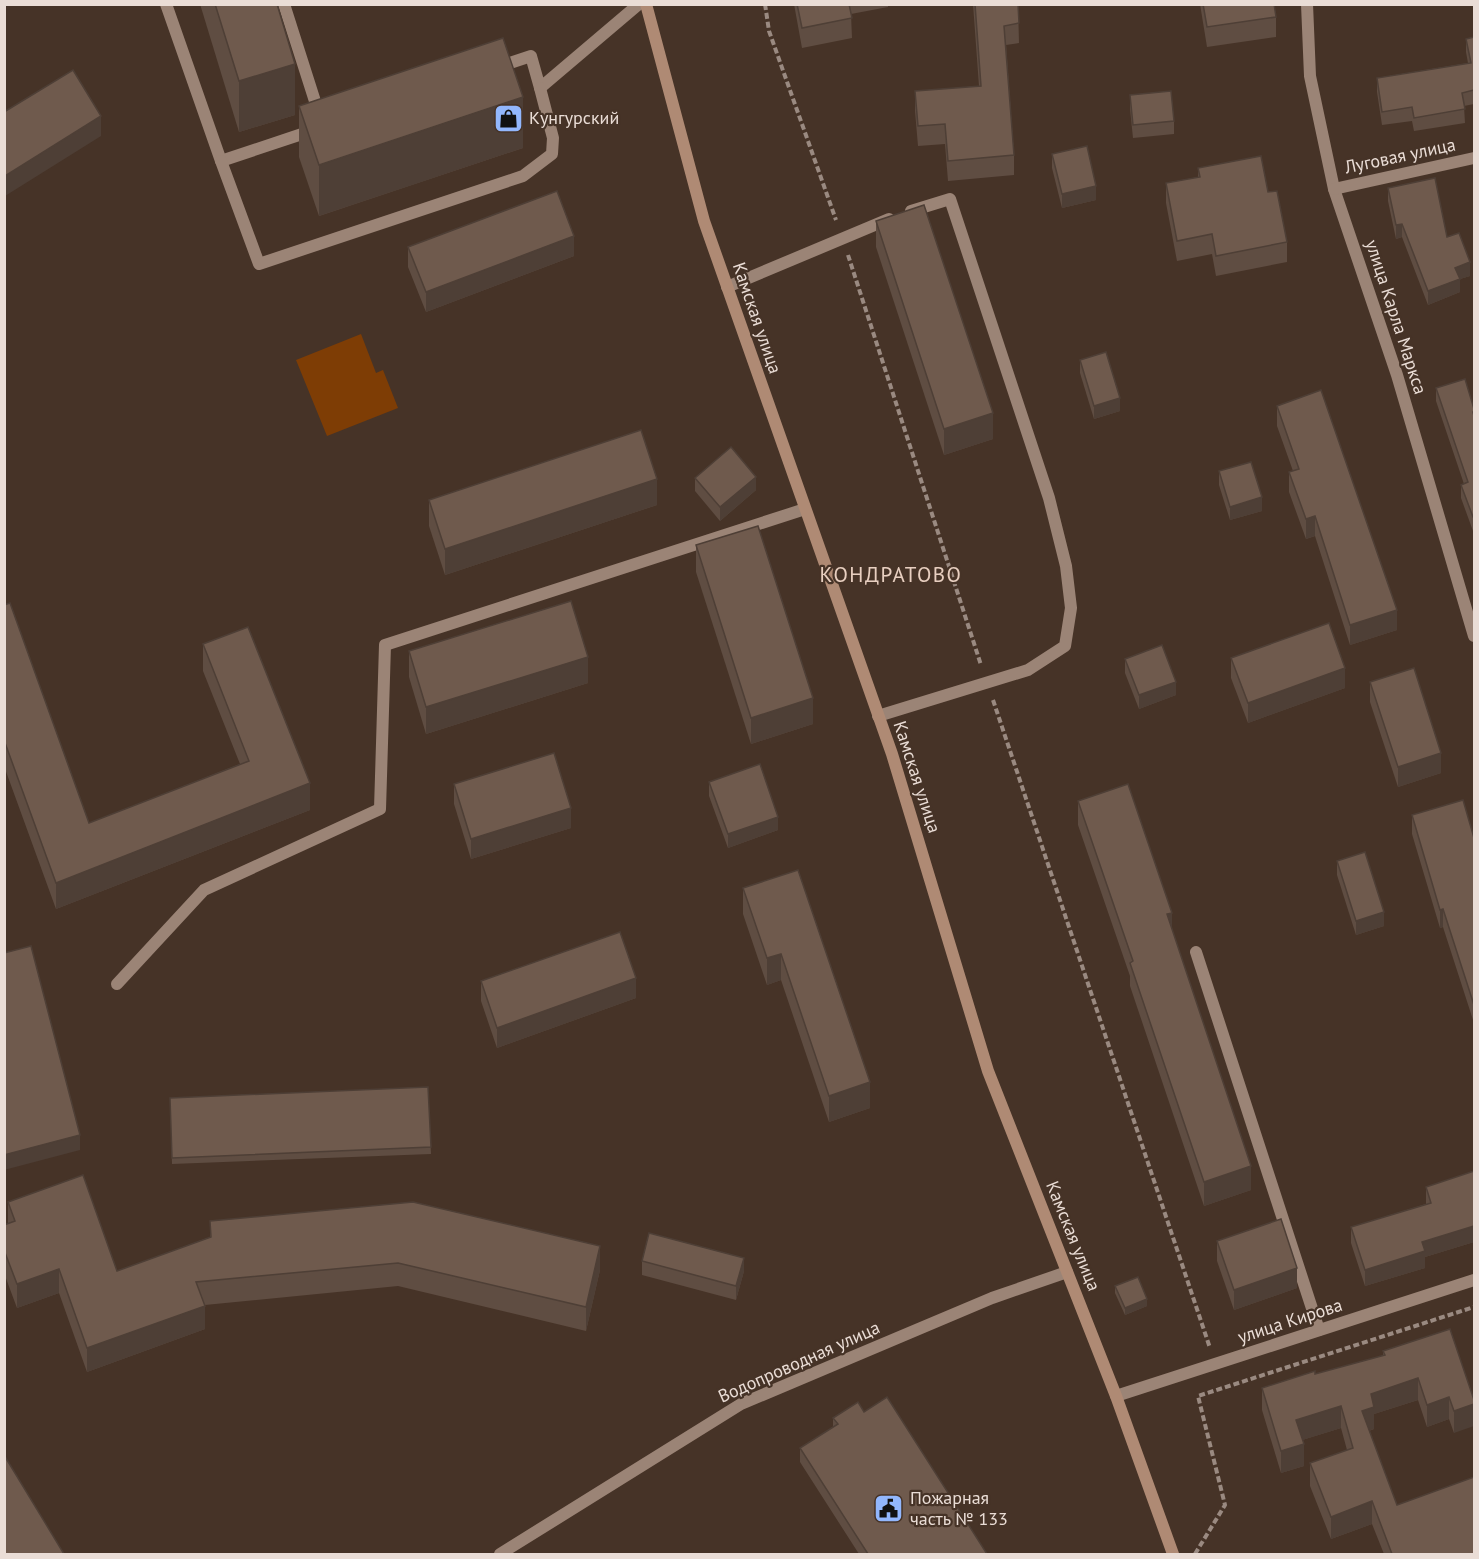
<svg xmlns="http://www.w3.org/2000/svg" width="1479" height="1559" font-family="'PT Sans',sans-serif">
<rect width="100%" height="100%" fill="#463327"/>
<path fill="#7e3d05" d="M 361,334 L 376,373 L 383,370 L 398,408 L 327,436 L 296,360 Z"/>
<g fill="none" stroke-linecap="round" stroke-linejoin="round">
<g stroke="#9a8a81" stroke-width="4" stroke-dasharray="6 3" stroke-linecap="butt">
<path d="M 765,4 L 769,31 L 836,220"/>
<path d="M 848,255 L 981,665"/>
<path d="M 993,700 L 1210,1348"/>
<path d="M 1195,1554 L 1225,1505 L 1198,1396 L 1474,1307"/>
</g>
<g stroke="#9b8476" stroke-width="12">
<path d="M 166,4 L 221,161 L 314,130"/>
<path d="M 284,4 L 320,117"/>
<path d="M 498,67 L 531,56 L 540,88 L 639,4"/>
<path d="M 221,161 L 259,264 L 523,176 L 552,154 L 553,138 L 540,88"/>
<path d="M 727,287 L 889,219"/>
<path d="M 878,716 L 1028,670 L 1065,646 L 1071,608 L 1066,566 L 1049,498 L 950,199 L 911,211"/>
<path d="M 1196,952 L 1319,1330"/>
<path d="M 117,984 L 204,890 L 380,809 L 385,645 L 805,509"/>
<path d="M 500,1554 L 741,1404 L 992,1298 L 1067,1272"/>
</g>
<g stroke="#9b8476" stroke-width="12">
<path d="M 1307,4 L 1310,76 L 1334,189 L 1397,375 L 1474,636"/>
<path d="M 1334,189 L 1474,158"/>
<path d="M 1116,1396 L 1474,1280"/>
</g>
<path stroke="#af8a74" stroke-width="12" d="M 646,4 L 704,221 L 892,754 L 988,1071 L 1116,1396 L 1173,1554"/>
</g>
<g fill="#5f4d42">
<path d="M 200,4 L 277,4 L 295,115 L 239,132 Z"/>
<path d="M 794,4 L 888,4 L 888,7 L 851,14 L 852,38 L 802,48 Z"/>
<path d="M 973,4 L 1018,4 L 1019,43 L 1006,45 L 1014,155 L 1014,175 L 948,181 L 945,144 L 918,146 L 915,111 L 915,91 L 979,86 Z"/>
<path d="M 1200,4 L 1274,4 L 1276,17 L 1276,37 L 1207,47 Z"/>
<path d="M 1474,37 L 1474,104 L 1464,106 L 1465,123 L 1414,131 L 1412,121 L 1382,125 L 1377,92 L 1377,78 L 1468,63 L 1466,52 L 1466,39 Z"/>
<path d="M 1130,95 L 1174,121 L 1174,134 L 1133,138 L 1130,109 Z"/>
<path d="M 299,106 L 523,148 L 319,216 L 299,157 Z"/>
<path d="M 1052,154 L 1096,200 L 1062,208 L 1052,168 Z"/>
<path d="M 1198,168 L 1268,192 L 1287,242 L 1287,262 L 1216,276 L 1212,254 L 1177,261 L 1166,203 L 1166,183 L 1198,177 Z"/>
<path d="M 1388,188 L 1447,237 L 1470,276 L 1460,279 L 1460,292 L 1428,305 L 1402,237 L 1396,239 L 1388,201 Z"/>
<path d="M 876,221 L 993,439 L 944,455 L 876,247 Z"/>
<path d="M 408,247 L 574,256 L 426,312 L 408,267 Z"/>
<path d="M 1080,360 L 1120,411 L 1094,419 L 1080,373 Z"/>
<path d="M 1436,388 L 1474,409 L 1473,531 L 1461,498 L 1461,485 L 1464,484 L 1436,401 Z"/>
<path d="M 1277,406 L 1397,630 L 1350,645 L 1315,536 L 1306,539 L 1289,492 L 1289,472 L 1293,471 L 1277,426 Z"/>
<path d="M 1219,471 L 1262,511 L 1230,520 L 1219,485 Z"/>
<path d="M 695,478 L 756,490 L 720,521 L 695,491 Z"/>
<path d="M 429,500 L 657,505 L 445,575 L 429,526 Z"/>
<path d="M 696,545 L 813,724 L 751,744 L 696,572 Z"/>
<path d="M 4,605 L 89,823 L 240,764 L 203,671 L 203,644 L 310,810 L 56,909 L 4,766 Z"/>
<path d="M 409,651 L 588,683 L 426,734 L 409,677 Z"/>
<path d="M 1231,658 L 1345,688 L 1248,723 L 1231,678 Z"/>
<path d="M 1125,659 L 1176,695 L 1139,709 L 1125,673 Z"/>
<path d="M 1370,682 L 1441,773 L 1398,787 L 1370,702 Z"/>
<path d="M 709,782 L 778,830 L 728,848 L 709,796 Z"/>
<path d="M 454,784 L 571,828 L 471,859 L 454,804 Z"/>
<path d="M 1078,801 L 1172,931 L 1251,1190 L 1204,1206 L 1130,986 L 1130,976 L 1078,825 Z"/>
<path d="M 1412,815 L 1474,838 L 1474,1023 L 1443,927 L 1440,928 L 1412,834 Z"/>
<path d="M 1337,861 L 1384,926 L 1356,935 L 1337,875 Z"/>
<path d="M 743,888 L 870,1108 L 829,1122 L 781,980 L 767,985 L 743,914 Z"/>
<path d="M 481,981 L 636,998 L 497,1048 L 481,1001 Z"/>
<path d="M 428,1087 L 431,1154 L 172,1164 L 170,1098 Z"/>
<path d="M 1474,1171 L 1474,1242 L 1425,1257 L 1425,1268 L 1365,1286 L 1351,1243 L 1351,1227 L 1426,1204 L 1426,1187 Z"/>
<path d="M 8,1202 L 117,1271 L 210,1237 L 210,1221 L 600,1270 L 586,1331 L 398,1286 L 205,1305 L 205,1329 L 87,1372 L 59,1293 L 17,1308 L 4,1273 L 4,1225 L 8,1224 Z"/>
<path d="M 1217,1241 L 1297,1288 L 1234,1310 L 1217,1261 Z"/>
<path d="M 642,1261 L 744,1271 L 736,1300 L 642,1275 Z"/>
<path d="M 1115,1286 L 1147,1306 L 1125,1315 L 1115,1293 Z"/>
<path d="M 1383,1351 L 1474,1400 L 1454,1433 L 1449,1419 L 1427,1427 L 1418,1400 L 1374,1414 L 1374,1429 L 1369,1431 L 1397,1505 L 1474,1554 L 1384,1554 L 1372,1524 L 1331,1539 L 1310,1486 L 1310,1463 L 1347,1450 L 1341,1428 L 1302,1440 L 1304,1466 L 1281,1473 L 1262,1410 L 1262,1388 L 1383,1356 Z"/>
<path d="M 864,1412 L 987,1554 L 859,1554 L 800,1462 L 800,1448 L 833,1427 L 833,1418 Z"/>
</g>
<g fill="#4e3f36">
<path d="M 295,64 L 295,115 L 239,132 L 239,81 Z"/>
<path d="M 523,97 L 523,148 L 319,216 L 319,165 Z"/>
<path d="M 101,116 L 101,136 L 5,196 L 5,176 Z"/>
<path d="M 1096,186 L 1096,200 L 1062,208 L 1062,194 Z"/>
<path d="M 1402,224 L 1402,237 L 1396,239 L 1396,225 Z"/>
<path d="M 574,236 L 574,256 L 426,312 L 426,292 Z"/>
<path d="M 1470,262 L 1470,276 L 1460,279 L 1460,292 L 1428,305 L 1428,291 L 1455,268 Z"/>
<path d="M 1120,398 L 1120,411 L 1094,419 L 1094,406 Z"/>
<path d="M 993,413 L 993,439 L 944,455 L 944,429 Z"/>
<path d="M 756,477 L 756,490 L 720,521 L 720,507 Z"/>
<path d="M 657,479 L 657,505 L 445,575 L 445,549 Z"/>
<path d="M 1262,497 L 1262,511 L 1230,520 L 1230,507 Z"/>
<path d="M 1315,516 L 1315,536 L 1306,539 L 1306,519 Z"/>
<path d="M 1473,517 L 1474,517 L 1474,530 L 1473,531 Z"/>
<path d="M 1397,610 L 1397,630 L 1350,645 L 1350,625 Z"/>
<path d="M 588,657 L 588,683 L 426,734 L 426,707 Z"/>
<path d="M 1345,668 L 1345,688 L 1248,723 L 1248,703 Z"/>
<path d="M 1176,682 L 1176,695 L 1139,709 L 1139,695 Z"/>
<path d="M 813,698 L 813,724 L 751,744 L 751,718 Z"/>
<path d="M 1441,753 L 1441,773 L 1398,787 L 1398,767 Z"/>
<path d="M 310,783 L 310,810 L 56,909 L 56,883 Z"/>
<path d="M 571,808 L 571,828 L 471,859 L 471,839 Z"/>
<path d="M 778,817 L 778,830 L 728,848 L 728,834 Z"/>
<path d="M 1443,909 L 1443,927 L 1440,928 L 1440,910 Z"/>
<path d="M 1384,912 L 1384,926 L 1356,935 L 1356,921 Z"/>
<path d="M 1172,913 L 1172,936 L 1167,914 Z"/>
<path d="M 781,954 L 781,980 L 767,985 L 767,958 Z"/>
<path d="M 636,978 L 636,998 L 497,1048 L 497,1028 Z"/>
<path d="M 870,1082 L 870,1108 L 829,1122 L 829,1096 Z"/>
<path d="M 80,1135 L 80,1150 L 4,1170 L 4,1155 Z"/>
<path d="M 1251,1166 L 1251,1190 L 1204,1206 L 1204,1182 Z"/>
<path d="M 1474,1226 L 1474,1242 L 1425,1257 L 1425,1268 L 1365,1286 L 1365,1270 L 1422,1242 Z"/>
<path d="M 600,1246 L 600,1270 L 586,1331 L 586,1307 Z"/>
<path d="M 744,1258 L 744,1271 L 736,1300 L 736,1286 Z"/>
<path d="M 1297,1268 L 1297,1288 L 1234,1310 L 1234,1290 Z"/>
<path d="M 59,1269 L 59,1293 L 17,1308 L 17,1284 Z"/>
<path d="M 1147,1299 L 1147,1306 L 1125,1315 L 1125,1308 Z"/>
<path d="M 205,1306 L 205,1329 L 87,1372 L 87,1348 Z"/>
<path d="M 1418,1378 L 1418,1400 L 1374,1414 L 1374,1429 L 1362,1433 L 1362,1411 L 1371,1394 Z"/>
<path d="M 1449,1397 L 1449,1419 L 1427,1427 L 1427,1405 Z"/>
<path d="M 1474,1404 L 1474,1426 L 1454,1433 L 1454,1411 Z"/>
<path d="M 1341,1406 L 1341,1428 L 1296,1442 L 1296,1420 Z"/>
<path d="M 1304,1444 L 1304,1466 L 1281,1473 L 1281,1451 Z"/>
<path d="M 1372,1501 L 1372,1524 L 1331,1539 L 1331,1517 Z"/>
</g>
<g fill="#6f5a4d" stroke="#4e3f36" stroke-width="1.5">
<path d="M 215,4 L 277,4 L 295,64 L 239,81 Z"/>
<path d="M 797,4 L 849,4 L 852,18 L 802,28 Z"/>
<path d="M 975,4 L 1018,4 L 1019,23 L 1004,26 L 1014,155 L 948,161 L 945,124 L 918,126 L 915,91 L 981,86 Z"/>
<path d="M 1203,4 L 1274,4 L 1276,17 L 1207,27 Z"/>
<path d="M 1474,37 L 1474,90 L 1462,93 L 1465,109 L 1414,118 L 1412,107 L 1382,112 L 1377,78 L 1471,63 L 1466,39 Z"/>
<path d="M 503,38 L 523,97 L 319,165 L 299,106 Z"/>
<path d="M 73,70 L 101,116 L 5,176 L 4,112 Z"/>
<path d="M 1171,91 L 1174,121 L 1133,125 L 1130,95 Z"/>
<path d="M 1087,146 L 1096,186 L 1062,194 L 1052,154 Z"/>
<path d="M 1261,156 L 1268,192 L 1277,191 L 1287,242 L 1216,256 L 1212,234 L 1177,241 L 1166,183 L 1200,177 L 1198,168 Z"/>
<path d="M 1435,178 L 1447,237 L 1459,233 L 1470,262 L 1455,268 L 1460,279 L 1428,291 L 1402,224 L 1396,225 L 1388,188 Z"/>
<path d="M 557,191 L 574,236 L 426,292 L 408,247 Z"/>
<path d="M 924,205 L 993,413 L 944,429 L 876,221 Z"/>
<path d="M 1106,352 L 1120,398 L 1094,406 L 1080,360 Z"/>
<path d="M 1465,379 L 1474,409 L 1474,411 L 1473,412 L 1474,416 L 1474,517 L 1473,517 L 1461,485 L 1468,482 L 1436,388 Z"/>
<path d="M 1321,390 L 1397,610 L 1350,625 L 1315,516 L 1306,519 L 1289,472 L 1299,469 L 1277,406 Z"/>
<path d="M 641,430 L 657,479 L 445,549 L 429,500 Z"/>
<path d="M 731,447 L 756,477 L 720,507 L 695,478 Z"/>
<path d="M 1251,462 L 1262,497 L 1230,507 L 1219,471 Z"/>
<path d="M 758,526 L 813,698 L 751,718 L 696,545 Z"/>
<path d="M 571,601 L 588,657 L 426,707 L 409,651 Z"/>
<path d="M 10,603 L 89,823 L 249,761 L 203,644 L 248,627 L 310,783 L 56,883 L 4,740 L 4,605 Z"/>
<path d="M 1329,623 L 1345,668 L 1248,703 L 1231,658 Z"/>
<path d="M 1162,645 L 1176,682 L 1139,695 L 1125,659 Z"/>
<path d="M 1414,668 L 1441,753 L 1398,767 L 1370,682 Z"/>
<path d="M 554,753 L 571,808 L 471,839 L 454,784 Z"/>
<path d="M 760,764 L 778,817 L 728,834 L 709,782 Z"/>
<path d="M 1128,784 L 1172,913 L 1167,914 L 1251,1166 L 1204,1182 L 1130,963 L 1133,961 L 1078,801 Z"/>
<path d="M 1463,800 L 1474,838 L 1474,1005 L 1443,909 L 1440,910 L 1412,815 Z"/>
<path d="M 1365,852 L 1384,912 L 1356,921 L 1337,861 Z"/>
<path d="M 798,870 L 870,1082 L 829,1096 L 781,954 L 767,958 L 743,888 Z"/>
<path d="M 620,932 L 636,978 L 497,1028 L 481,981 Z"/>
<path d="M 31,946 L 80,1135 L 4,1155 L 4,953 Z"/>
<path d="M 428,1087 L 431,1147 L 172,1158 L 170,1098 Z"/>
<path d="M 1474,1171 L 1474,1226 L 1422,1242 L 1425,1251 L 1365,1270 L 1351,1227 L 1431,1203 L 1426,1187 Z"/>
<path d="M 83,1175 L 117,1271 L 211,1237 L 210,1221 L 413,1202 L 600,1246 L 586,1307 L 398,1263 L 196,1282 L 205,1306 L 87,1348 L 59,1269 L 17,1284 L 4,1250 L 4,1225 L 15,1221 L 8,1202 Z"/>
<path d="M 1281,1219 L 1297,1268 L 1234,1290 L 1217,1241 Z"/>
<path d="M 649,1233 L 744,1258 L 736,1286 L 642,1261 Z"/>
<path d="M 1138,1277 L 1147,1299 L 1125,1308 L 1115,1286 Z"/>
<path d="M 1450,1329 L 1474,1400 L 1474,1404 L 1454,1411 L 1449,1397 L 1427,1405 L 1418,1378 L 1371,1394 L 1374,1407 L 1362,1411 L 1397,1505 L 1474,1477 L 1474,1554 L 1392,1554 L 1372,1501 L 1331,1517 L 1310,1463 L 1353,1448 L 1341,1406 L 1296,1420 L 1304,1444 L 1281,1451 L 1262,1388 L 1315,1371 L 1315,1374 L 1385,1355 L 1383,1351 Z"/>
<path d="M 887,1397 L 987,1554 L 868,1554 L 800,1448 L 838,1424 L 833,1418 L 858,1402 L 864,1412 Z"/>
<path d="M 4,1455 L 64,1554 L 4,1554 Z"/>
</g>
<defs>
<symbol id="shop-square" viewBox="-11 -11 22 22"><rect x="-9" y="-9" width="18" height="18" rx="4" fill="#92b7fd" stroke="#463327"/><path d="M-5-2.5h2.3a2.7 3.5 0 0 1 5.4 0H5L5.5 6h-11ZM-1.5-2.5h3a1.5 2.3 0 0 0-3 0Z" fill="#111"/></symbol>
<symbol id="civic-square" viewBox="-11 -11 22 22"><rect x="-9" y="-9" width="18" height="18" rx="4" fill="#92b7fd" stroke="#463327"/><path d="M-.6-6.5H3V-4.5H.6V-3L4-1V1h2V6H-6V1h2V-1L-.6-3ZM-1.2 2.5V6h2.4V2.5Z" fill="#111"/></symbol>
</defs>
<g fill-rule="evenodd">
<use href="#shop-square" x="492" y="102" width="33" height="33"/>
<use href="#civic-square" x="872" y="1492" width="33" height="33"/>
</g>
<g text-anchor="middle" stroke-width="4.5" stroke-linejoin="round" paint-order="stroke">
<g font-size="18" fill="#eaddd6" stroke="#463327" text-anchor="start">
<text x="529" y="124">Кунгурский</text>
<text x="910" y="1504">Пожарная<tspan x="910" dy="21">часть № 133</tspan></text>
</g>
<g font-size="18" fill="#eaddd6" stroke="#463327">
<text transform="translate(1400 156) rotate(-12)" y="6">Луговая улица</text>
<text transform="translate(1396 317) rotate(72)" y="6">улица Карла Маркса</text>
<text transform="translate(757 318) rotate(71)" y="6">Камская улица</text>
<text transform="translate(917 777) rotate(72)" y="6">Камская улица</text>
<text transform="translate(1073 1236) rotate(68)" y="6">Камская улица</text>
<text transform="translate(1290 1321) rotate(-18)" y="6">улица Кирова</text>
<text transform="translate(799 1362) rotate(-24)" y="6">Водопроводная улица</text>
</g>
<g font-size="21" letter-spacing="1.5" fill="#e8cfc0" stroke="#463327">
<text x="891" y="582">КОНДРАТОВО</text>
</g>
</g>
<rect width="1479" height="1559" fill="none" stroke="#eaddd6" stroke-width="12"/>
</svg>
